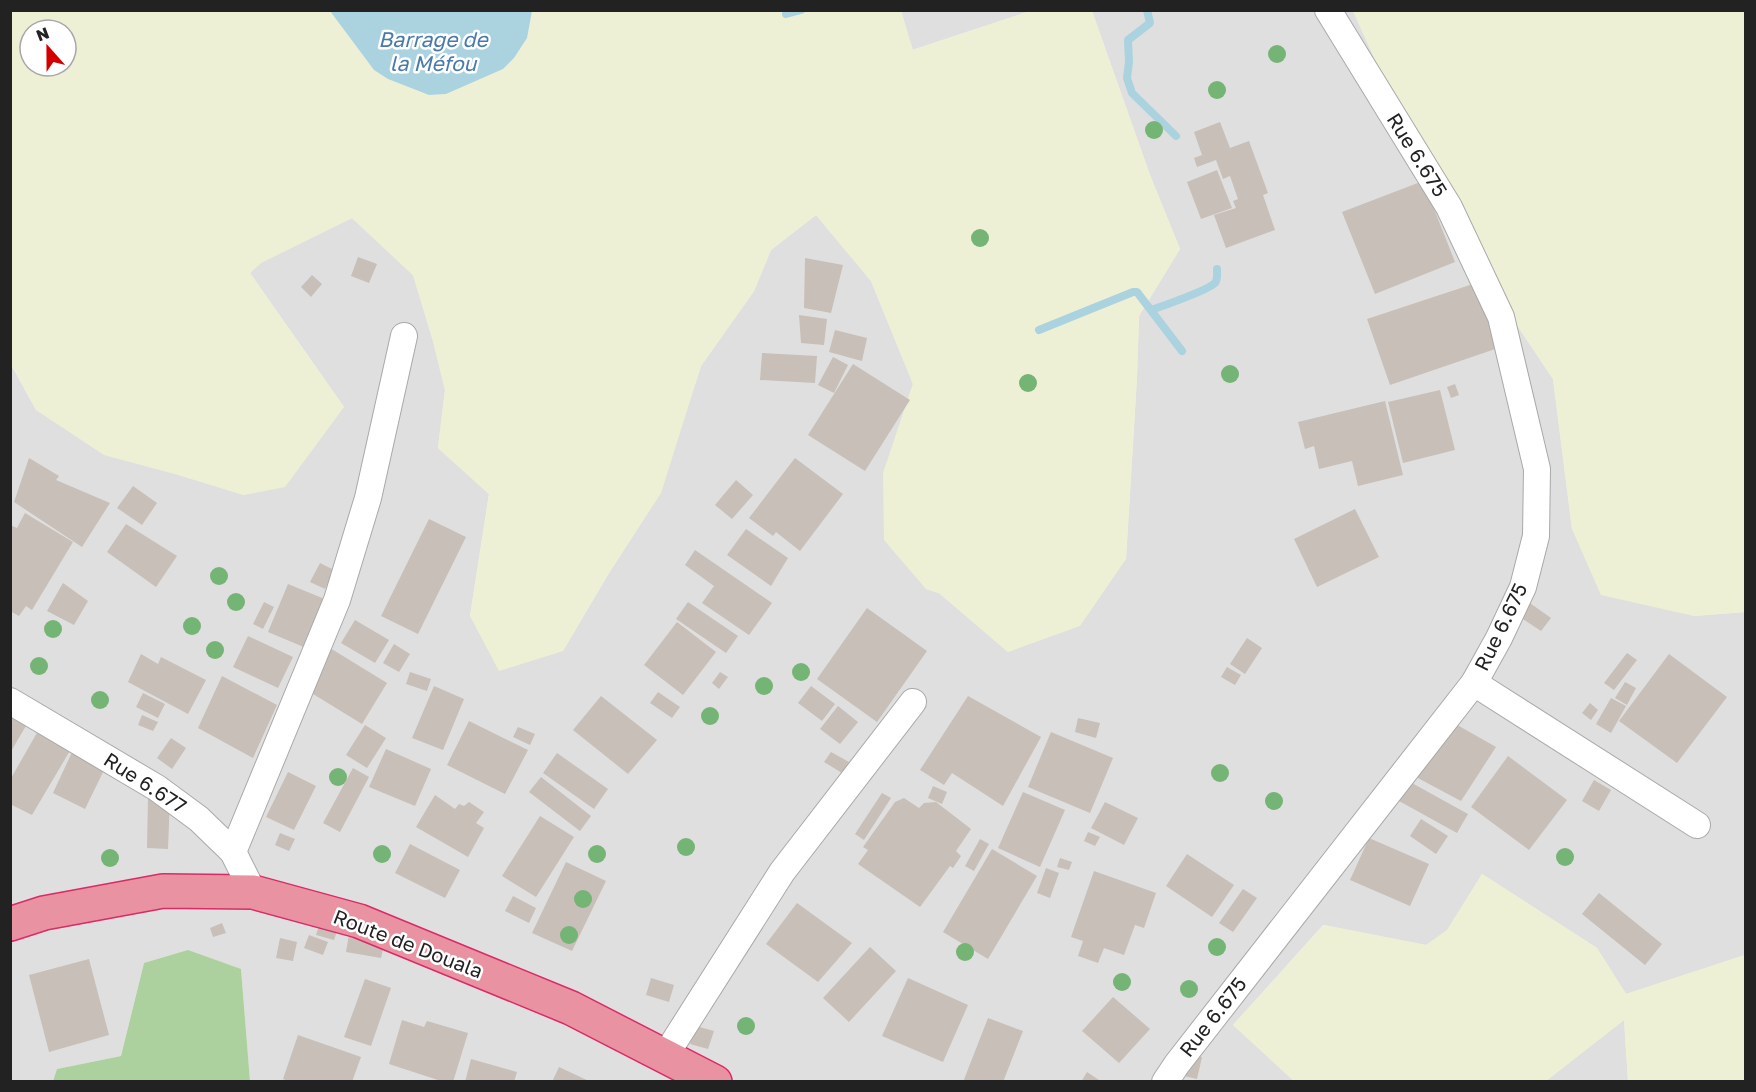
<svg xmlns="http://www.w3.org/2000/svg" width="1756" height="1092" font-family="'Golos Text',sans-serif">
<rect width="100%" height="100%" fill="#f2efe9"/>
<g fill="#e0dfdf">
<path d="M 901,10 L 1030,11 L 912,50 Z"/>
<path d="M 1092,11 L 1353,11 L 1424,167 L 1484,276 L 1553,379 L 1572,529 L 1694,616 L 1745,612 L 1745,955 L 1626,994 L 1597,948 L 1482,874 L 1447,931 L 1426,945 L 1323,925 L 1233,1025 L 1294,1081 L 250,1082 L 241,969 L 144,963 L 121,1056 L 57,1069 L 53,1081 L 11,1081 L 10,363 L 36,410 L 182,476 L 244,495 L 344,407 L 250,273 L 260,263 L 352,218 L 413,275 L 433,341 L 445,390 L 438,448 L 489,494 L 470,616 L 563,651 L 606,578 L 686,411 L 701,366 L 754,291 L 771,250 L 816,215 L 871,281 L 913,384 L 884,473 L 926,589 L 939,593 L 1008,652 L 1126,559 L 1137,377 L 1139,316 L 1180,249 L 1150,175 Z"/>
<path d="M 1624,1020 L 1628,1081 L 1546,1081 Z"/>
</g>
<g fill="#eef0d5" fill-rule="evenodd">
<path d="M 10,11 L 330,11 L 374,70 L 388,79 L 429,95 L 446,94 L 503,69 L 527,38 L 532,11 L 901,11 L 913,50 L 1030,11 L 1092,11 L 1150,175 L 1180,249 L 1139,316 L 1137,377 L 1126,559 L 1080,626 L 1008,652 L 939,593 L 926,589 L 884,540 L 883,473 L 913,384 L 871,281 L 816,215 L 771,250 L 754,291 L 701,366 L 661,493 L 606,578 L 563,651 L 499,671 L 470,616 L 489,494 L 438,448 L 445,390 L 433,341 L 413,275 L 352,218 L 261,263 L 250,273 L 344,407 L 285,487 L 244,495 L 182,476 L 104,455 L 36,410 L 11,363 ZM 30,30 L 66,30 L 66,66 L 30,66 Z"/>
<path d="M 1353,11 L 1745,11 L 1745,612 L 1694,616 L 1601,595 L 1572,529 L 1553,379 L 1484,276 L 1424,167 Z"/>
<path d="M 1482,874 L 1597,948 L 1626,994 L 1745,955 L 1745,1081 L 1628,1081 L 1624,1020 L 1546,1081 L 1294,1081 L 1233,1025 L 1324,925 L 1426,945 L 1447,930 Z"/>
</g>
<path fill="#add19e" d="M 188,950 L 241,969 L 250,1081 L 53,1081 L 57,1069 L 121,1056 L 144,963 Z"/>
<path fill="#aad3df" d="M 330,11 L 532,11 L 527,38 L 514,58 L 503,69 L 446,94 L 429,95 L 388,79 L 374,70 Z"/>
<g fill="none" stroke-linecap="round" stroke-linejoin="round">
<g stroke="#aad3df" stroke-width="8">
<path d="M 1147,10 L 1150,23 L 1128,40 L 1129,62 L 1127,78 L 1132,93 L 1176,136"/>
<path d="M 786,14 L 801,10"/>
<path d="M 1151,310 C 1163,306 1208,290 1215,283 C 1218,279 1217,273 1217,269"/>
<path d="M 1039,330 L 1133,292 L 1137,292 L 1182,351"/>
</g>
</g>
<g fill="#c7bfb8">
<path d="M 1220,122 L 1230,148 L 1249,141 L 1268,193 L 1263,195 L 1275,230 L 1226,248 L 1214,215 L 1236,208 L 1233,201 L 1238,199 L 1230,176 L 1223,179 L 1216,160 L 1197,167 L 1194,158 L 1202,155 L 1194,132 Z"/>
<path d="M 1217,170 L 1232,208 L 1201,219 L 1187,182 Z"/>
<path d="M 1423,181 L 1455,262 L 1375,294 L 1342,212 Z"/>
<path d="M 358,257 L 377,264 L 369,283 L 351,276 Z"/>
<path d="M 805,258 L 843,265 L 831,313 L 804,308 Z"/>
<path d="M 312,275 L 322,284 L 311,297 L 301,287 Z"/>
<path d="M 1482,281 L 1504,346 L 1390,385 L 1367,319 Z"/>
<path d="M 799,315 L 827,319 L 824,345 L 801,343 Z"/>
<path d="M 835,330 L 867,338 L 862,361 L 829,352 Z"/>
<path d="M 762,353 L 817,356 L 815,383 L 760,380 Z"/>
<path d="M 833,357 L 848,365 L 834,393 L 818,385 Z"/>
<path d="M 853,364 L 910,400 L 865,471 L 808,435 Z"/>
<path d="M 1455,384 L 1459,395 L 1451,398 L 1447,387 Z"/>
<path d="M 1440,390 L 1455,450 L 1403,463 L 1388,402 Z"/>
<path d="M 1385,401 L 1403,475 L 1358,486 L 1352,461 L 1319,469 L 1314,446 L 1305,449 L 1298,422 Z"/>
<path d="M 29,458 L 59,476 L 56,480 L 110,503 L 82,547 L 14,502 Z"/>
<path d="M 795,458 L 843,494 L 800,551 L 776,532 L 773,536 L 749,518 Z"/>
<path d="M 736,480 L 753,495 L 732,519 L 715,505 Z"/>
<path d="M 133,486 L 157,503 L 142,525 L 117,508 Z"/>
<path d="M 1355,509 L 1379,557 L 1317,587 L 1294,539 Z"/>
<path d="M 25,513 L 73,542 L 32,610 L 26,606 L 19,616 L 10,611 L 10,525 L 17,528 Z"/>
<path d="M 429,519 L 466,537 L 418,634 L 381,616 Z"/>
<path d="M 126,524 L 177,556 L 156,587 L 107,552 Z"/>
<path d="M 746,529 L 788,558 L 771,586 L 727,555 Z"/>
<path d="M 695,550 L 772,603 L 749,635 L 702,603 L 714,586 L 685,565 Z"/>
<path d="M 320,563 L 334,570 L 325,589 L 310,582 Z"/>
<path d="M 63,583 L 88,601 L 74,625 L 47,611 Z"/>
<path d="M 288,584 L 327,600 L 306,648 L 268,632 Z"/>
<path d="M 1527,601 L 1551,618 L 1541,631 L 1517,615 Z"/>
<path d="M 264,602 L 274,607 L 263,629 L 253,624 Z"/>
<path d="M 688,602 L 738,636 L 726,653 L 676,619 Z"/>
<path d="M 867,608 L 927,651 L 877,722 L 817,679 Z"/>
<path d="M 355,620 L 389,640 L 375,663 L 341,643 Z"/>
<path d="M 677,622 L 716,652 L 683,695 L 644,665 Z"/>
<path d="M 248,636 L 293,657 L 278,688 L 233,667 Z"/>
<path d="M 1247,638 L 1262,648 L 1245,674 L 1230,664 Z"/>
<path d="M 394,644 L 410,654 L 399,672 L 383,663 Z"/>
<path d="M 330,648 L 387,683 L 362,724 L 305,689 Z"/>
<path d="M 1627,653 L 1637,660 L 1614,690 L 1604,683 Z"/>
<path d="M 141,654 L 158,664 L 161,657 L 206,680 L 188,714 L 128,682 Z"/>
<path d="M 1669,654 L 1727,697 L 1677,763 L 1619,721 Z"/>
<path d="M 1227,667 L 1241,675 L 1235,685 L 1221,677 Z"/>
<path d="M 410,672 L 431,679 L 427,691 L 406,684 Z"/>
<path d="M 720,672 L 728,677 L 719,689 L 712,683 Z"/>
<path d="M 222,676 L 277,705 L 253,758 L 198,728 Z"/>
<path d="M 1625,682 L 1636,688 L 1627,705 L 1615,698 Z"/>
<path d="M 434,686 L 464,699 L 443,750 L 412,738 Z"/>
<path d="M 811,686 L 835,704 L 822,721 L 798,703 Z"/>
<path d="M 658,692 L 680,707 L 672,718 L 650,703 Z"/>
<path d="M 143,693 L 165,704 L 158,718 L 136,707 Z"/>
<path d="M 601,696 L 657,740 L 628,774 L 573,730 Z"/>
<path d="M 968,696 L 1041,737 L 1003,806 L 952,773 L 944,785 L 920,770 Z"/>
<path d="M 1611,698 L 1626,706 L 1611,733 L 1596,724 Z"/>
<path d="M 1590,703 L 1598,710 L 1591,720 L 1582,713 Z"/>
<path d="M 838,706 L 858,722 L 840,744 L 820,729 Z"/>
<path d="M 10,709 L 30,719 L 10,753 Z"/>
<path d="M 142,715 L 158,722 L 153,731 L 138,725 Z"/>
<path d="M 1078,718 L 1100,723 L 1096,738 L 1075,732 Z"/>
<path d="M 469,721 L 528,750 L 505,794 L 447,765 Z"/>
<path d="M 1452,722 L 1496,747 L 1461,801 L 1416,777 Z"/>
<path d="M 365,725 L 386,738 L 367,768 L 346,755 Z"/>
<path d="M 518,727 L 535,734 L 530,745 L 513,737 Z"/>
<path d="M 38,731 L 71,749 L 32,815 L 10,804 L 10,780 Z"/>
<path d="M 1051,732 L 1113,758 L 1090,813 L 1028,787 Z"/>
<path d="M 171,738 L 186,748 L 172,769 L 157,758 Z"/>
<path d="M 386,749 L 431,769 L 415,806 L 369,787 Z"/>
<path d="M 73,750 L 106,766 L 85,809 L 53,793 Z"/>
<path d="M 831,752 L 849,762 L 842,773 L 824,762 Z"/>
<path d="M 557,753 L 608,789 L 594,809 L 543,773 Z"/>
<path d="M 1508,756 L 1567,800 L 1529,850 L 1471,807 Z"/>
<path d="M 353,768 L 369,777 L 340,832 L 323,823 Z"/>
<path d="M 288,772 L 316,786 L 294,830 L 266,817 Z"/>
<path d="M 541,777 L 591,816 L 580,831 L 529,792 Z"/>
<path d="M 1401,777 L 1468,814 L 1457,833 L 1390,796 Z"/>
<path d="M 1594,780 L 1611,790 L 1599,811 L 1582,801 Z"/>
<path d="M 933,786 L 947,792 L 942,804 L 928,798 Z"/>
<path d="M 1023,792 L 1065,810 L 1040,867 L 998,848 Z"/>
<path d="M 882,793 L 891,798 L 864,840 L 855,834 Z"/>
<path d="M 435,795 L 455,809 L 459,804 L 464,806 L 469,802 L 484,812 L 476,823 L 484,828 L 468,857 L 416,827 Z"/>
<path d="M 148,798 L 170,798 L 168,849 L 147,848 Z"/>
<path d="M 904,798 L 919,808 L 924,803 L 936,802 L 971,829 L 956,851 L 961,856 L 953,868 L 950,866 L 920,907 L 858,864 L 868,850 L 863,847 L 895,802 Z"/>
<path d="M 1105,802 L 1138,818 L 1124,845 L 1091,828 Z"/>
<path d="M 540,816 L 574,837 L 536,897 L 502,876 Z"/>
<path d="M 1421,819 L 1448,836 L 1436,854 L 1410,836 Z"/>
<path d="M 1088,832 L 1100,837 L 1095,846 L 1084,841 Z"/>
<path d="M 280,833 L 295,839 L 289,851 L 275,845 Z"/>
<path d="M 1369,838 L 1429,864 L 1410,906 L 1350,880 Z"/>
<path d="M 980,839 L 989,844 L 974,871 L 965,866 Z"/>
<path d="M 410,844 L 460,870 L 445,898 L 395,873 Z"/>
<path d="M 992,849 L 1037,876 L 988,959 L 943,932 Z"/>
<path d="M 1187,854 L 1234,885 L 1212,917 L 1166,886 Z"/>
<path d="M 1060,858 L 1072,862 L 1069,870 L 1057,867 Z"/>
<path d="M 566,862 L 606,881 L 572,951 L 532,933 Z"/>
<path d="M 1046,868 L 1059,873 L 1050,898 L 1037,893 Z"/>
<path d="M 1094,871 L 1156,893 L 1144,928 L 1135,925 L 1124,955 L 1104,948 L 1098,963 L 1078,956 L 1083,941 L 1071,937 Z"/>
<path d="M 1243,889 L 1257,898 L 1233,932 L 1219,923 Z"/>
<path d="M 1599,893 L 1662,944 L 1645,965 L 1582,914 Z"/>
<path d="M 513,896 L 536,908 L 529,923 L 505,911 Z"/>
<path d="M 797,903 L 852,943 L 818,982 L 766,944 Z"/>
<path d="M 321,920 L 339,925 L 334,940 L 316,935 Z"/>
<path d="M 222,923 L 226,933 L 213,937 L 210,928 Z"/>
<path d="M 350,929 L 386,936 L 381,958 L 346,952 Z"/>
<path d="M 309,935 L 328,942 L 323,955 L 304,948 Z"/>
<path d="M 280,938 L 297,942 L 293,961 L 276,958 Z"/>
<path d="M 870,947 L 896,971 L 849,1022 L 823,998 Z"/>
<path d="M 89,959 L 109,1035 L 49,1052 L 29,975 Z"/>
<path d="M 651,978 L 674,985 L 669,1002 L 646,995 Z"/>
<path d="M 908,978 L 968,1005 L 943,1062 L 882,1036 Z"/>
<path d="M 365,979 L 391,988 L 371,1046 L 344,1037 Z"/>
<path d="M 1113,997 L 1150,1029 L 1119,1063 L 1082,1031 Z"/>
<path d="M 988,1018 L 1023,1031 L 1003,1082 L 963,1082 Z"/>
<path d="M 402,1020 L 424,1027 L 427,1021 L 468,1033 L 453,1082 L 444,1082 L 389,1064 Z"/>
<path d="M 696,1026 L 714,1031 L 708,1049 L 690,1044 Z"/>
<path d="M 298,1035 L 361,1057 L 352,1082 L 291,1082 L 283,1079 Z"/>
<path d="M 1189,1054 L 1202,1057 L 1197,1079 L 1184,1076 Z"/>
<path d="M 471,1059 L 517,1072 L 514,1082 L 465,1082 Z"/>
<path d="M 559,1067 L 591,1082 L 552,1082 Z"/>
<path d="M 1087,1072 L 1102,1082 L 1081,1082 Z"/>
</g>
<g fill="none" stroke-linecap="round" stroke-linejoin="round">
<defs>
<g id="street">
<path d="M 1474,683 L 1697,825"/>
<path d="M 10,701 L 157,788 L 199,819 L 233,852 L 253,892"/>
<path d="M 233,852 L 337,600 L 368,498 L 404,336"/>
<path d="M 665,1056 L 782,872 L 913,702"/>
<path d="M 1165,1082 L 1177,1064 L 1474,683 L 1499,638 L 1523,587 L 1536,536 L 1537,469 L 1501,317 L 1449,207 L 1328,10"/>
</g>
<path id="highway" d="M 10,924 L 44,913 L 163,891 L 253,892 L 359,921 L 571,1008 L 715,1082"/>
</defs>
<use href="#street" stroke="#a9a9a9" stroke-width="28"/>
<use href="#highway" stroke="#dc2a67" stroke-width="36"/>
<use href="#street" stroke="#fff" stroke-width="26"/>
<use href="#highway" stroke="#e892a2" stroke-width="33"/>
</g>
<g fill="#74b475">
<circle cx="1277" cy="54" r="9"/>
<circle cx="1217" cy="90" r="9"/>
<circle cx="1154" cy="130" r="9"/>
<circle cx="980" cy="238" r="9"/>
<circle cx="1230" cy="374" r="9"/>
<circle cx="1028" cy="383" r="9"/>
<circle cx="219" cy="576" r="9"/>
<circle cx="236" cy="602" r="9"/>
<circle cx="192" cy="626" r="9"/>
<circle cx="53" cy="629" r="9"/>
<circle cx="215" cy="650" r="9"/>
<circle cx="39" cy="666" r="9"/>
<circle cx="801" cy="672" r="9"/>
<circle cx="764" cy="686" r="9"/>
<circle cx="100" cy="700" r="9"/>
<circle cx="710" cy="716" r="9"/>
<circle cx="1220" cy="773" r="9"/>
<circle cx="338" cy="777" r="9"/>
<circle cx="1274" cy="801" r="9"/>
<circle cx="686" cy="847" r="9"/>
<circle cx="382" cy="854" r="9"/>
<circle cx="597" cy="854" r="9"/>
<circle cx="1565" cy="857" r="9"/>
<circle cx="110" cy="858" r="9"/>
<circle cx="583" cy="899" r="9"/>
<circle cx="569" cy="935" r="9"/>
<circle cx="1217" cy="947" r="9"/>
<circle cx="965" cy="952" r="9"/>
<circle cx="1122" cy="982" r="9"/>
<circle cx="1189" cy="989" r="9"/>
<circle cx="746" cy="1026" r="9"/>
</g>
<g text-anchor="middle" stroke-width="5" stroke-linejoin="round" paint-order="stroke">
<g font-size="20" fill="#222" stroke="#fff">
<text transform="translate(1417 155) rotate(58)" y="7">Rue 6.675</text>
<text transform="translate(1501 627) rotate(-64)" y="7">Rue 6.675</text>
<text transform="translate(145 783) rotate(33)" y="7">Rue 6.677</text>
<text transform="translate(408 944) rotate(21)" y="7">Route de Douala</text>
<text transform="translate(1213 1017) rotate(-52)" y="7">Rue 6.675</text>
</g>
<g font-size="21" font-style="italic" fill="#4a7aab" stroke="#fff">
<text x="433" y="47">Barrage de<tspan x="433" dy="24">la Méfou</tspan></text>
</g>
</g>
<rect width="1756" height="1092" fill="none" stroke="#222222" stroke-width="24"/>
<g transform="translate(48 48) rotate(339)"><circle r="28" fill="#ffffff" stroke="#a7a7a7" stroke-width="1.5"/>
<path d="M0-4.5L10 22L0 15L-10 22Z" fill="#d40000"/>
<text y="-9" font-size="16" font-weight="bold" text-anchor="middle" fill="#222222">N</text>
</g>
</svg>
